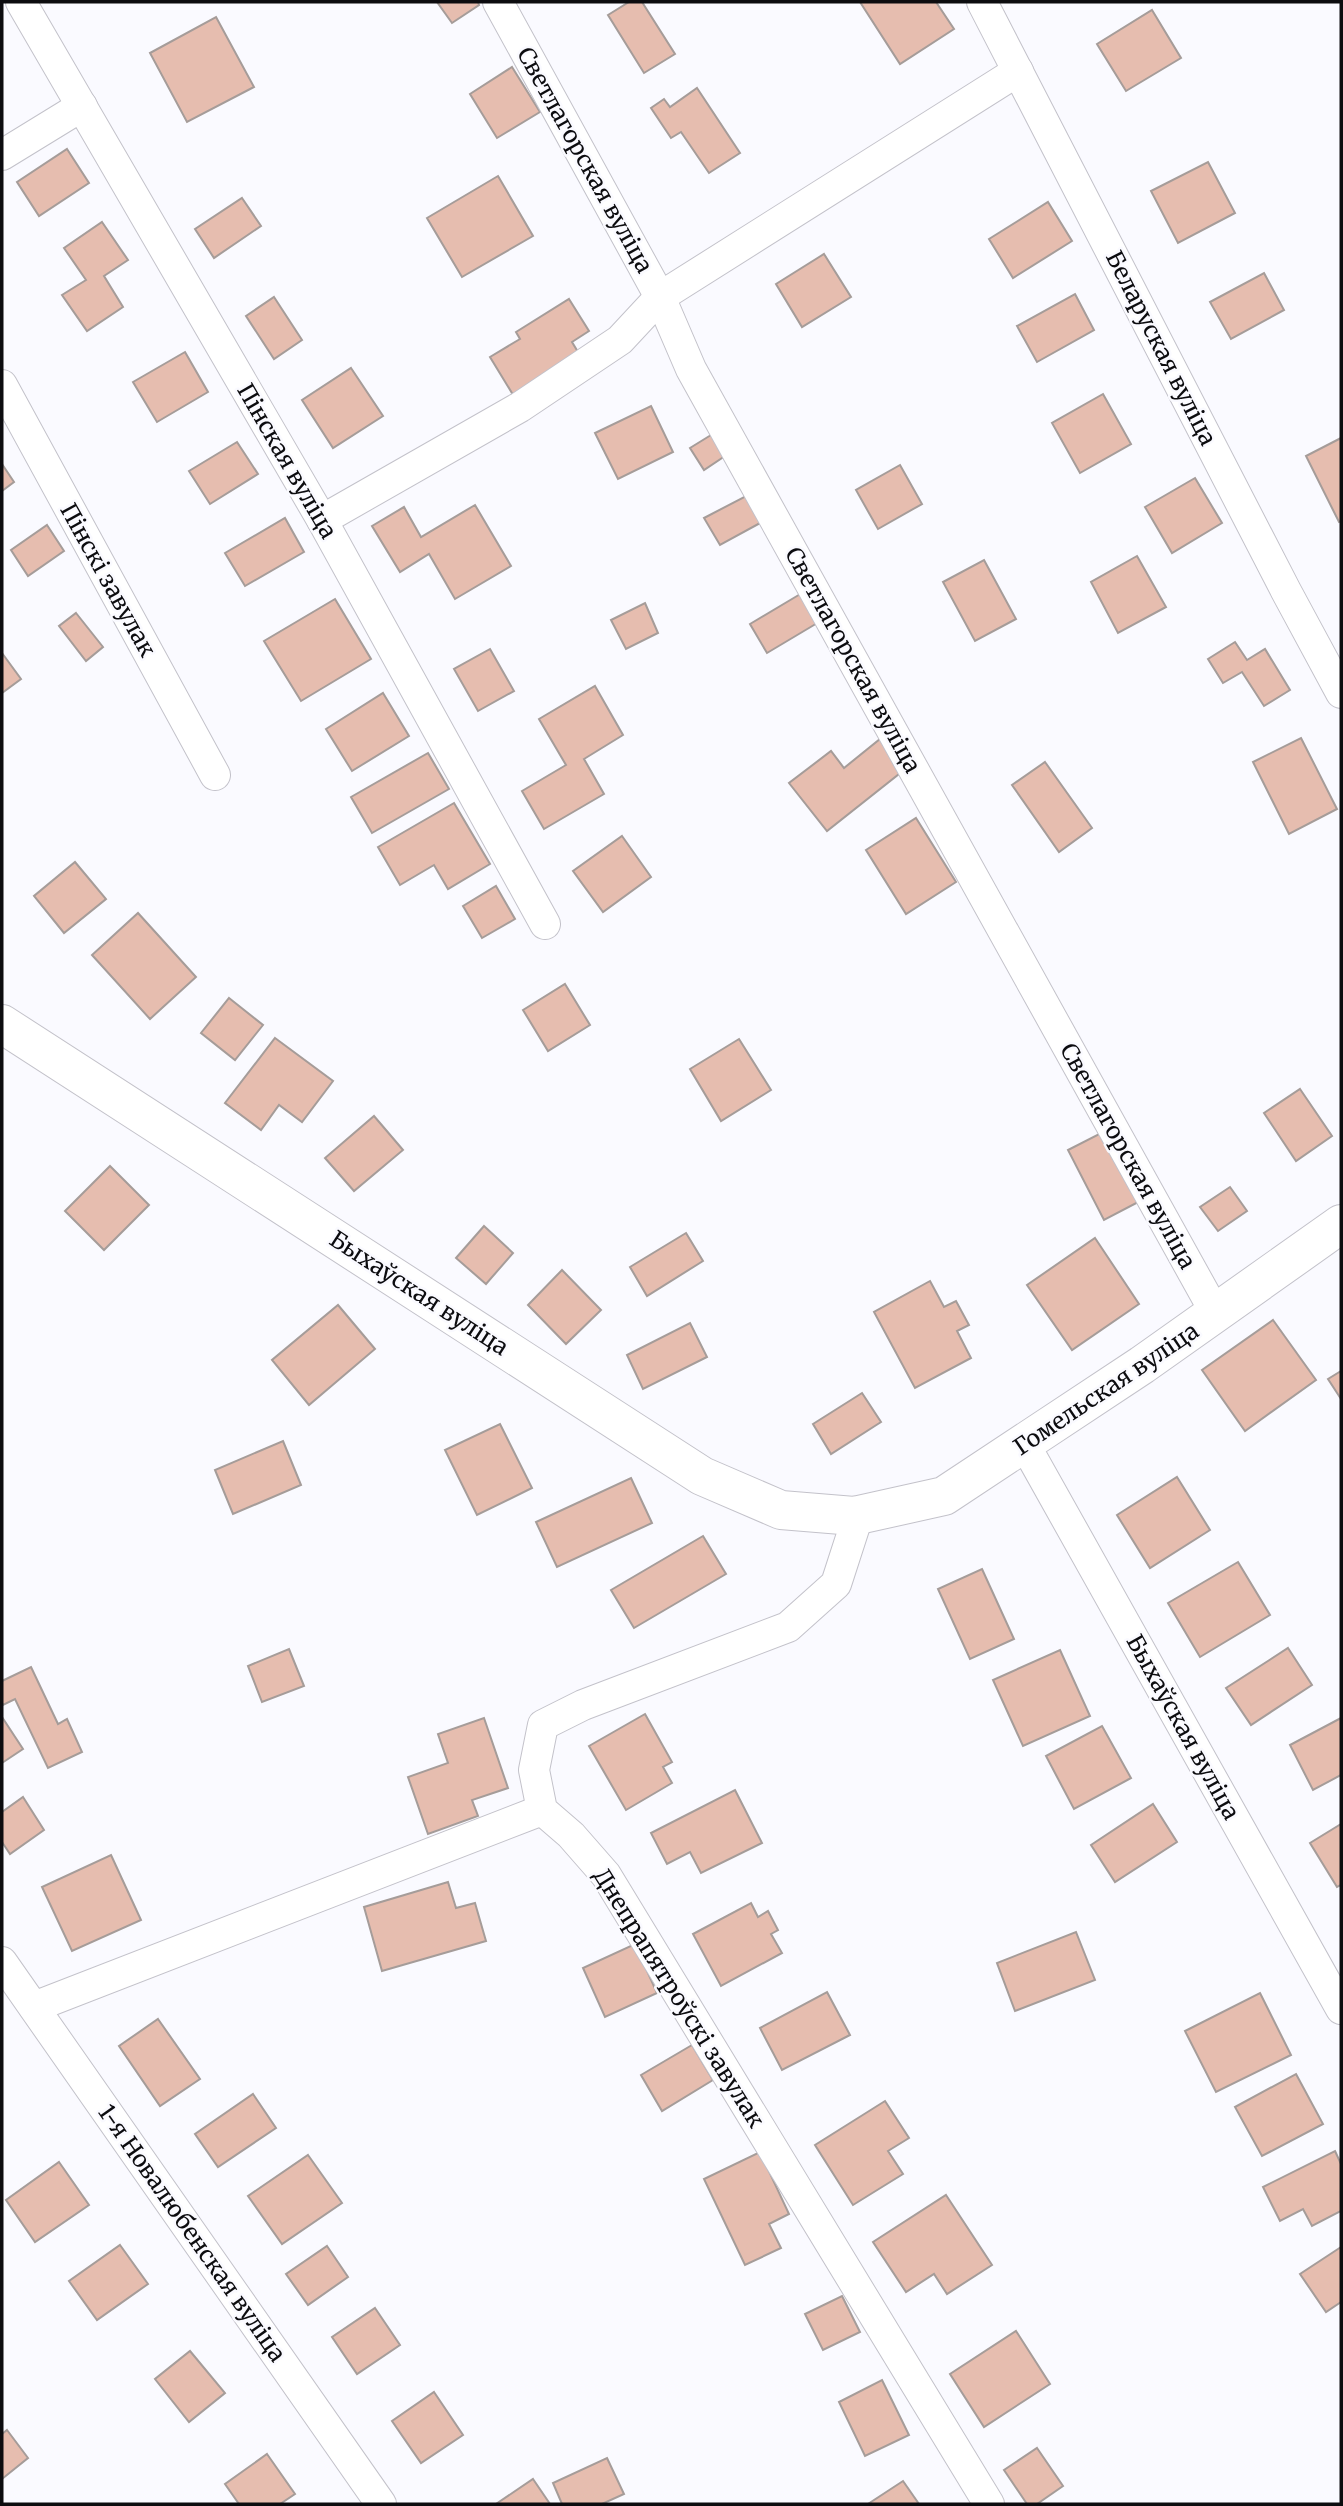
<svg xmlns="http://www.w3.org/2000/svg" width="1343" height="2506" font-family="Merriweather,serif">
<rect width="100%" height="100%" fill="#fafaff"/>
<g fill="#e6bdaf" stroke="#a59c99" stroke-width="2">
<path d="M 437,2 L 478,2 L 479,5 L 452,23 Z"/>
<path d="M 629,2 L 642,2 L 675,54 L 644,73 L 608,15 Z"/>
<path d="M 860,2 L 936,2 L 954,29 L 900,64 Z"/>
<path d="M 1152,10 L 1181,58 L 1126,91 L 1097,44 Z"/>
<path d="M 216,17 L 254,87 L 187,122 L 150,53 Z"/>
<path d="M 512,67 L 540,112 L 497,138 L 470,94 Z"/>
<path d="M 697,88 L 740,153 L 709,173 L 681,132 L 671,138 L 651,108 L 664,99 L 670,107 Z"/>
<path d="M 67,149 L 89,183 L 39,216 L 17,182 Z"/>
<path d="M 1208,162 L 1235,213 L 1178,243 L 1151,191 Z"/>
<path d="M 498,176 L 533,236 L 462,277 L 427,218 Z"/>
<path d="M 242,198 L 261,226 L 214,258 L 195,229 Z"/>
<path d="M 1048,202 L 1072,241 L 1013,278 L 989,239 Z"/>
<path d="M 102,222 L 128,260 L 104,276 L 123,307 L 87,331 L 62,295 L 86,280 L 64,248 Z"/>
<path d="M 824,254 L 851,297 L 802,327 L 776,284 Z"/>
<path d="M 1264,273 L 1284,310 L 1231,339 L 1210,302 Z"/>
<path d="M 1075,294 L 1094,330 L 1037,362 L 1017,326 Z"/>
<path d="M 274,297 L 302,340 L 274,359 L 246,316 Z"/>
<path d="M 569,299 L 589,331 L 572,342 L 581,357 L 515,398 L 490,357 L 520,339 L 516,332 Z"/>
<path d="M 185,352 L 208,392 L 157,422 L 133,382 Z"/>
<path d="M 351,368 L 383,416 L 333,448 L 302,400 Z"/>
<path d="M 1103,394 L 1131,444 L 1080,473 L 1052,423 Z"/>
<path d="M 651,406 L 673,452 L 618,479 L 595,433 Z"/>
<path d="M 711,435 L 725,456 L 704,470 L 690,448 Z"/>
<path d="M 1341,438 L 1341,521 L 1339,522 L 1306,456 Z"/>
<path d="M 237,442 L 258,474 L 210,504 L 189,471 Z"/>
<path d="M 2,464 L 14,482 L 2,491 Z"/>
<path d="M 900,465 L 922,504 L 878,529 L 856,490 Z"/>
<path d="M 1195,478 L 1222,523 L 1172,553 L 1145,507 Z"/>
<path d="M 748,495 L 762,522 L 720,545 L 704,518 Z"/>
<path d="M 475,505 L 511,566 L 455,599 L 429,554 L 400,572 L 372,526 L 404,507 L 421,537 Z"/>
<path d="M 285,518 L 304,552 L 245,586 L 225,553 Z"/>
<path d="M 47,525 L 64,551 L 28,576 L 11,550 Z"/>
<path d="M 1137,556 L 1166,607 L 1118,633 L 1091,582 Z"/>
<path d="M 984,560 L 1016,619 L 975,641 L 943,582 Z"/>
<path d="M 802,593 L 819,622 L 767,653 L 750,624 Z"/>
<path d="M 335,599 L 371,659 L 301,701 L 264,641 Z"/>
<path d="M 645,603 L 658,633 L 626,649 L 611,620 Z"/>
<path d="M 76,613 L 103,647 L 86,661 L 59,626 Z"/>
<path d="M 1235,642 L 1247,660 L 1265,649 L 1290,690 L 1264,706 L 1242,672 L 1223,683 L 1208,659 Z"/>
<path d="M 490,649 L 514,691 L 478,711 L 454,669 Z"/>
<path d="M 2,653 L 21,679 L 2,693 Z"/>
<path d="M 595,686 L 623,735 L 584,759 L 604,794 L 544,829 L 522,791 L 566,765 L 539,719 Z"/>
<path d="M 383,693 L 409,736 L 352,771 L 326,729 Z"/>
<path d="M 1301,738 L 1337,809 L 1289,834 L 1253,762 Z"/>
<path d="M 880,739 L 904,770 L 827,831 L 789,783 L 831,751 L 844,768 Z"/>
<path d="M 428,753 L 449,789 L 372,833 L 351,797 Z"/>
<path d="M 1045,762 L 1092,828 L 1059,852 L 1012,785 Z"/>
<path d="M 454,803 L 490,864 L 448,889 L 434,865 L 400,885 L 378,847 Z"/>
<path d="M 916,818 L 956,882 L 906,914 L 866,850 Z"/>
<path d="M 622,836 L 651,877 L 603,912 L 573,871 Z"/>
<path d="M 75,862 L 106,899 L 64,933 L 34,896 Z"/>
<path d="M 496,886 L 515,919 L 482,938 L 463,906 Z"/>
<path d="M 138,913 L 196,977 L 150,1019 L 92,955 Z"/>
<path d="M 565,984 L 590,1025 L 548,1051 L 523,1010 Z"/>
<path d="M 229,998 L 263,1025 L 235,1060 L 201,1033 Z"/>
<path d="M 275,1038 L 333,1081 L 302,1122 L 279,1105 L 261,1130 L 225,1103 Z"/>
<path d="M 739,1039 L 771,1090 L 721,1121 L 690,1069 Z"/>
<path d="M 1300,1089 L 1332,1136 L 1296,1161 L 1264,1113 Z"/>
<path d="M 374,1116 L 403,1150 L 354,1191 L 325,1158 Z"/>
<path d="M 1107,1130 L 1144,1199 L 1104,1220 L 1068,1150 Z"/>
<path d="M 110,1166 L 149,1205 L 104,1250 L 65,1211 Z"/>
<path d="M 1230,1187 L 1247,1211 L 1218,1231 L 1200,1207 Z"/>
<path d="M 484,1226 L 513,1253 L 486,1284 L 456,1258 Z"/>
<path d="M 686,1233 L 703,1261 L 647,1296 L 630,1267 Z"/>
<path d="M 1095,1238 L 1139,1304 L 1072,1350 L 1027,1285 Z"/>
<path d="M 562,1270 L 601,1310 L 566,1344 L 528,1305 Z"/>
<path d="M 930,1281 L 944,1307 L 956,1301 L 969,1325 L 957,1331 L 971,1358 L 915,1388 L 874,1312 Z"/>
<path d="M 338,1305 L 375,1349 L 309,1405 L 272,1360 Z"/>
<path d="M 1273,1320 L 1316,1380 L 1245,1431 L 1202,1370 Z"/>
<path d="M 690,1323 L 707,1357 L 643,1389 L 627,1355 Z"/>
<path d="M 1341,1371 L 1341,1399 L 1328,1379 Z"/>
<path d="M 862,1393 L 881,1422 L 831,1454 L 813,1424 Z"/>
<path d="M 500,1424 L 532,1488 L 477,1515 L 445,1450 Z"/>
<path d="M 283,1441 L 301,1485 L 233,1514 L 215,1470 Z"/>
<path d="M 1177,1477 L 1210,1530 L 1150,1568 L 1117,1515 Z"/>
<path d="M 631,1478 L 652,1523 L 557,1567 L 536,1522 Z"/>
<path d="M 703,1536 L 726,1574 L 634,1628 L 611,1590 Z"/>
<path d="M 1238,1562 L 1270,1615 L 1200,1657 L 1168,1603 Z"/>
<path d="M 982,1569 L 1014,1639 L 970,1659 L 938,1589 Z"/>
<path d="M 1288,1648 L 1312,1685 L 1251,1725 L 1226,1688 Z"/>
<path d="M 289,1649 L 304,1686 L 262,1702 L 248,1666 Z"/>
<path d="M 1060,1650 L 1090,1716 L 1023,1746 L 993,1680 Z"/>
<path d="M 31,1667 L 58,1724 L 67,1719 L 82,1752 L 48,1768 L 15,1699 L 3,1705 L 2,1703 L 2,1681 Z"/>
<path d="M 645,1714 L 672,1762 L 663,1767 L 672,1783 L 626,1810 L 589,1746 Z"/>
<path d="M 2,1717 L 23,1749 L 2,1763 Z"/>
<path d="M 484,1718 L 508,1788 L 472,1800 L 478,1816 L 428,1834 L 408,1777 L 448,1763 L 438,1734 Z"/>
<path d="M 1341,1718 L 1341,1775 L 1313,1790 L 1290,1745 Z"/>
<path d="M 1102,1726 L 1131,1778 L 1074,1809 L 1046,1756 Z"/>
<path d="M 735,1790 L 762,1843 L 701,1873 L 690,1852 L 667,1864 L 651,1833 Z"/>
<path d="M 23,1797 L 44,1830 L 10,1854 L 2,1842 L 2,1812 Z"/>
<path d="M 1153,1804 L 1177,1842 L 1115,1882 L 1091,1845 Z"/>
<path d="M 1341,1824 L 1341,1885 L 1337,1887 L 1310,1843 Z"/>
<path d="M 111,1855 L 141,1920 L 72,1951 L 42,1887 Z"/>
<path d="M 448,1882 L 456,1908 L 475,1903 L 486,1941 L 382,1971 L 364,1907 Z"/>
<path d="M 751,1903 L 758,1917 L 768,1911 L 778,1930 L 771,1934 L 782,1953 L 721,1986 L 693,1934 Z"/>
<path d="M 1076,1932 L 1095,1980 L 1015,2011 L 997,1963 Z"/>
<path d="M 635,1944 L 657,1993 L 605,2017 L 583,1968 Z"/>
<path d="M 827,1992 L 850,2035 L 782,2070 L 760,2028 Z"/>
<path d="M 1260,1993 L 1291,2055 L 1216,2092 L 1185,2031 Z"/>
<path d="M 158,2019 L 200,2079 L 160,2106 L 119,2046 Z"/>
<path d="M 692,2045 L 713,2080 L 662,2111 L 641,2075 Z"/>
<path d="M 1296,2074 L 1323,2124 L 1262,2156 L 1235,2107 Z"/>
<path d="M 253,2094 L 276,2128 L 218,2167 L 195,2134 Z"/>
<path d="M 885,2101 L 909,2138 L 888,2151 L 903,2174 L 853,2205 L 815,2145 Z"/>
<path d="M 1335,2151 L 1341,2164 L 1341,2211 L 1312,2226 L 1303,2209 L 1280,2221 L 1263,2187 Z"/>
<path d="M 760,2152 L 789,2214 L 769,2224 L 781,2248 L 745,2265 L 704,2179 Z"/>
<path d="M 308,2155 L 342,2203 L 282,2244 L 248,2196 Z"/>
<path d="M 59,2162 L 89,2205 L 35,2242 L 6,2200 Z"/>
<path d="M 946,2195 L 992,2265 L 947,2294 L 934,2274 L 906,2292 L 873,2242 Z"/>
<path d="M 120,2245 L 148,2284 L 97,2320 L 69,2281 Z"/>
<path d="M 327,2246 L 348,2277 L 308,2305 L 286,2274 Z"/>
<path d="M 1341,2247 L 1341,2302 L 1326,2312 L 1300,2274 Z"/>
<path d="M 842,2296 L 860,2332 L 823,2350 L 805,2314 Z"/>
<path d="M 375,2308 L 400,2345 L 357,2374 L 332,2337 Z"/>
<path d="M 1016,2331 L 1050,2384 L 984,2427 L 950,2374 Z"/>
<path d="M 190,2351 L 225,2393 L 189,2422 L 155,2379 Z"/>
<path d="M 882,2380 L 909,2435 L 865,2456 L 839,2402 Z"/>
<path d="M 434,2392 L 463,2435 L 421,2463 L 392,2421 Z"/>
<path d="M 7,2430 L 28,2458 L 2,2479 L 2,2434 Z"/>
<path d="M 1037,2448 L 1063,2486 L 1037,2504 L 1027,2504 L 1004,2470 Z"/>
<path d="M 267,2454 L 295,2494 L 280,2504 L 239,2504 L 225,2484 Z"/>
<path d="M 607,2458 L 624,2494 L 602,2504 L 562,2504 L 553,2483 Z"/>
<path d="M 533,2479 L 550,2504 L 496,2504 Z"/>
<path d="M 903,2481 L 919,2504 L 868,2504 Z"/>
</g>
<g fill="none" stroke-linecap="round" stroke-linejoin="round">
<defs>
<g id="minor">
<path d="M 21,2 L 322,520 L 545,924"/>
<path d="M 498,2 L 660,297 L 691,369 L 1216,1314"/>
<path d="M 982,2 L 1286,591 L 1341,693"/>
<path d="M 2,155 L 82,106"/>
<path d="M 2,385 L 215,775"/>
<path d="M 322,520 L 520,407 L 620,340 L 660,297 L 1018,71"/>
<path d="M 1025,1445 L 1341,2009"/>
<path d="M 858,1516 L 836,1584 L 788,1627 L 583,1705 L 543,1725 L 534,1770 L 542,1810 L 571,1835 L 606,1875 L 989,2504"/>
<path d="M 2,1962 L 381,2504"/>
<path d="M 34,2007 L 542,1810"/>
</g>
<path id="secondary" d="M 2,1024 L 702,1476 L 781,1510 L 854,1516 L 944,1496 L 1142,1365 L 1341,1224"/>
</defs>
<use href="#minor" stroke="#c3c2ca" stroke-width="32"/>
<use href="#secondary" stroke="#c3c2ca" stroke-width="40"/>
<use href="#minor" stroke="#fff" stroke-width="30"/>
<use href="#secondary" stroke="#fff" stroke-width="38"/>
</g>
<g text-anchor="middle" stroke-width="5" stroke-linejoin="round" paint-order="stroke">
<g font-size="23" fill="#0c0c0f" stroke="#fafaff">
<text transform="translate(585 160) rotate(61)" y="8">Светлагорская вуліца</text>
<text transform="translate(1161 348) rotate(63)" y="8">Беларуская вуліца</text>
<text transform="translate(287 461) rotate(60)" y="8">Пінская вуліца</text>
<text transform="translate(108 580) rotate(61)" y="8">Пінскі завулак</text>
<text transform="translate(853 660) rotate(61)" y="8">Светлагорская вуліца</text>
<text transform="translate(1128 1156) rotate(61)" y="8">Светлагорская вуліца</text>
<text transform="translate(419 1293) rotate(33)" y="8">Быхаўская вуліца</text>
<text transform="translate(1106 1389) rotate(-34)" y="8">Гомельская вуліца</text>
<text transform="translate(1183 1727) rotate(61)" y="8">Быхаўская вуліца</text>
<text transform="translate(679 1998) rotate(58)" y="8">Днепрапятроўскі завулак</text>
<text transform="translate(192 2233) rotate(55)" y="8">1-я Новалюбенская вуліца</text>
</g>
</g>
<rect width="1343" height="2506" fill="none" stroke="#0c0c0f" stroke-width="7"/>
</svg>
